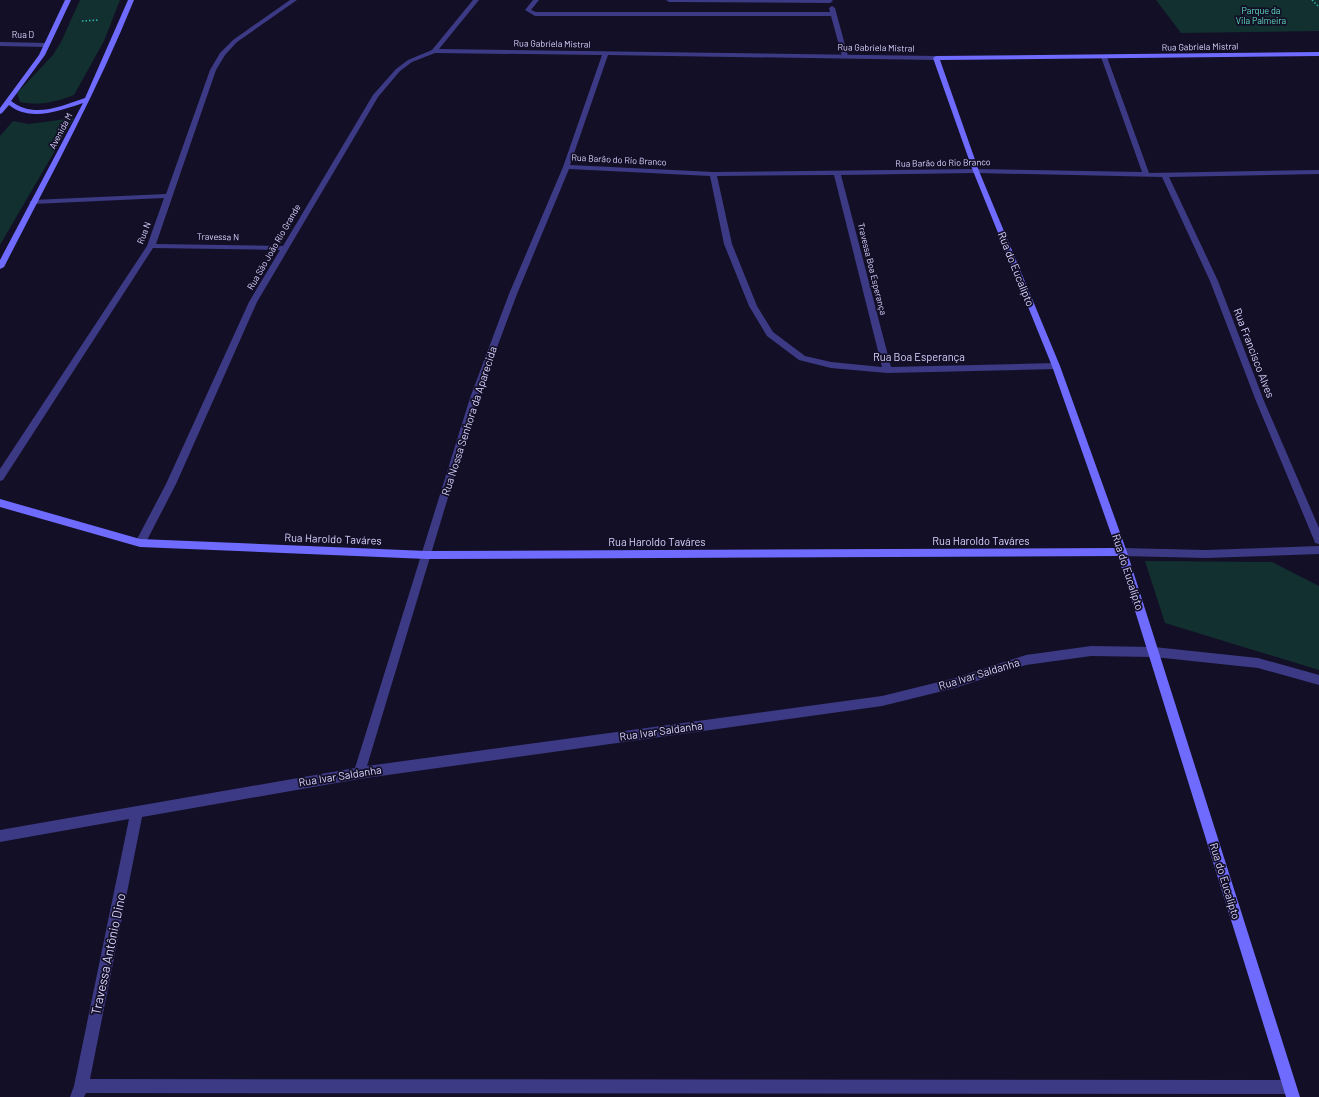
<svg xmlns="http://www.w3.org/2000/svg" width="1319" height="1097" font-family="Barlow,sans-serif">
<rect width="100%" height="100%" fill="#130f26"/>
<g fill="#12302f">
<path d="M 80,0 L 120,0 L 104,41 L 74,95 C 56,102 39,106 20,102 L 17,93 L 53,55 L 61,42 Z"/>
<path d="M 1156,0 L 1319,0 L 1319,31 L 1181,33 Z"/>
<path d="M 74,118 L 0,245 L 0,136 L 13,121 L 29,124 Z"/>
<path d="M 1145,561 L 1272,562 L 1319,586 L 1319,670 L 1165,623 Z"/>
</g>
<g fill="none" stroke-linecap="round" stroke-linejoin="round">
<g stroke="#2fb8b0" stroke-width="1.5" stroke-dasharray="1.5 2" stroke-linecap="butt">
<path d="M 1312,0 L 1319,7"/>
<path d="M 82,21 L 99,20"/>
</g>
<g fill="#3d3a85" fill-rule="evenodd">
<path d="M 533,0 L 539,0 L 531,10 L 536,12 L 830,12 L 829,8 L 832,6 L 835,8 L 848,56 L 845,58 L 842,56 L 831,16 L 535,16 L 525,10 Z"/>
<path d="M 666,0 L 832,0 L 833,1 L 830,3 L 669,2 Z"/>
</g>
<g fill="#3d3a85" fill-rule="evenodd">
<path d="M 290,0 L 297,0 L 237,42 L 225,55 L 216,70 L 156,244 L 283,246 L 373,95 L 396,69 L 408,60 L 432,50 L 473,0 L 479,0 L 439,49 L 936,56 L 939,58 L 936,60 L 608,55 L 570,165 L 713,172 L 976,169 L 1142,172 L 1101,57 L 1104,55 L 1107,57 L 1149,173 L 1319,170 L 1319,174 L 1169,177 L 1218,281 L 1264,401 L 1319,528 L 1319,544 L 1315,543 L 1314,540 L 1256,401 L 1210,281 L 1162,177 L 976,173 L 841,175 L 891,367 L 1056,363 L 1060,366 L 1056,369 L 887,373 L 831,368 L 799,360 L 767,336 L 749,306 L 724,244 L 710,176 L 569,169 L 517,294 L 478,398 L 367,766 L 882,696 L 955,678 L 1026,655 L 1091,646 L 1154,647 L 1258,658 L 1319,675 L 1319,685 L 1258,668 L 1154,657 L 1091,656 L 1026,665 L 955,688 L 882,706 L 359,779 L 142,817 L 90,1079 L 1289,1080 L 1294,1082 L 1296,1087 L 1294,1092 L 1289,1094 L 86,1093 L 84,1097 L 70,1097 L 74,1086 L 129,819 L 0,842 L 0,830 L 355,768 L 470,398 L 509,294 L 563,167 L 602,55 L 435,53 L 412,62 L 400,71 L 378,97 L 257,302 L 176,484 L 144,546 L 136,546 L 135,543 L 166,484 L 249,302 L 280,250 L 153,248 L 3,480 L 0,481 L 0,469 L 147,246 L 164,198 L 33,204 L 29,202 L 33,200 L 166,194 L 210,70 L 220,53 L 233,40 ZM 834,175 L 882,367 L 831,362 L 805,356 L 773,332 L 757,306 L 732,244 L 717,176 Z"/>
<path d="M 0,42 L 47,43 L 50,45 L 47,47 L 0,46 Z"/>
<path d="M 1319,546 L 1319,554 L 1206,558 L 1122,556 L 1118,555 L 1117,552 L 1118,549 L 1122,548 L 1206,550 Z"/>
</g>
<g fill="#6f6bff" fill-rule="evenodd">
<path d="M 65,0 L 71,0 L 45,55 L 11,101 C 34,119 61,106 85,98 L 128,0 L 134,0 C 97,92 49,179 4,267 L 0,269 L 0,260 L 83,103 C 59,111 30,122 9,105 L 2,113 L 0,114 L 0,108 L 39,55 Z"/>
<path d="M 1319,52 L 1319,56 L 940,60 L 979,171 L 1060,366 L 1127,552 L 1300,1097 L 1286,1097 L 1118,556 L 427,559 L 140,547 L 0,507 L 0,499 L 140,539 L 427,551 L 1116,548 L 1052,366 L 973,171 L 933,58 L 936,56 Z"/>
</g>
</g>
<g text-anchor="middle" stroke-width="3.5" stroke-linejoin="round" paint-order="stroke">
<g font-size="9" fill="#5fe0c0" stroke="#130f26">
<text x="1261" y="14">Parque da<tspan x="1261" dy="10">Vila Palmeira</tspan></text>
</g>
<g font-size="9" fill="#d9d4ff" stroke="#130f26">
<text x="23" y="38">Rua D</text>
<text transform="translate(552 44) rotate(1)" y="3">Rua Gabriela Mistral</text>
<text transform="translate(1200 47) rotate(-1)" y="3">Rua Gabriela Mistral</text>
<text transform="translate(876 48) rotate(1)" y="3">Rua Gabriela Mistral</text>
<text transform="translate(61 131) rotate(-62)" y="3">Avenida M</text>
<text transform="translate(619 160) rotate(3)" y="3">Rua Barão do Rio Branco</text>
<text transform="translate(943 163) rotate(-1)" y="3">Rua Barão do Rio Branco</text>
<text transform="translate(144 233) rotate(-69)" y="3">Rua N</text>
<text transform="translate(218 237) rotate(1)" y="3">Travessa N</text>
<text transform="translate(274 247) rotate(-60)" y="3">Rua São João Rio Grande</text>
<text transform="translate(872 269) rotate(76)" y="3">Travessa Boa Esperança</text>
</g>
<g font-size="11" fill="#d9d4ff" stroke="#130f26">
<text transform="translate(1016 269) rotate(68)" y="4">Rua do Eucalípto</text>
<text transform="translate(1254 353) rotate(69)" y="4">Rua Francisco Alves</text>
<text x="919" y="361">Rua Boa Esperança</text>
<text transform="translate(469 421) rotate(-72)" y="4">Rua Nossa Senhora da Aparecida</text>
<text transform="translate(333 539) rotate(2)" y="4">Rua Haroldo Taváres</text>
<text x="981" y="545">Rua Haroldo Taváres</text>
<text x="657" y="546">Rua Haroldo Taváres</text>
<text transform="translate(1128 572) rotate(72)" y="4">Rua do Eucalípto</text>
<text transform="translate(979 674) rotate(-17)" y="4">Rua Ivar Saldanha</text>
<text transform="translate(661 731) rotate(-8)" y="4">Rua Ivar Saldanha</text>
<text transform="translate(340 776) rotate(-9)" y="4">Rua Ivar Saldanha</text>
<text transform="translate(1225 881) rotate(73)" y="4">Rua do Eucalípto</text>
</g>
<g font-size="13" fill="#d9d4ff" stroke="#130f26">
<text transform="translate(108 954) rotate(-78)" y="5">Travessa Antônio Dino</text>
</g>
</g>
</svg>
